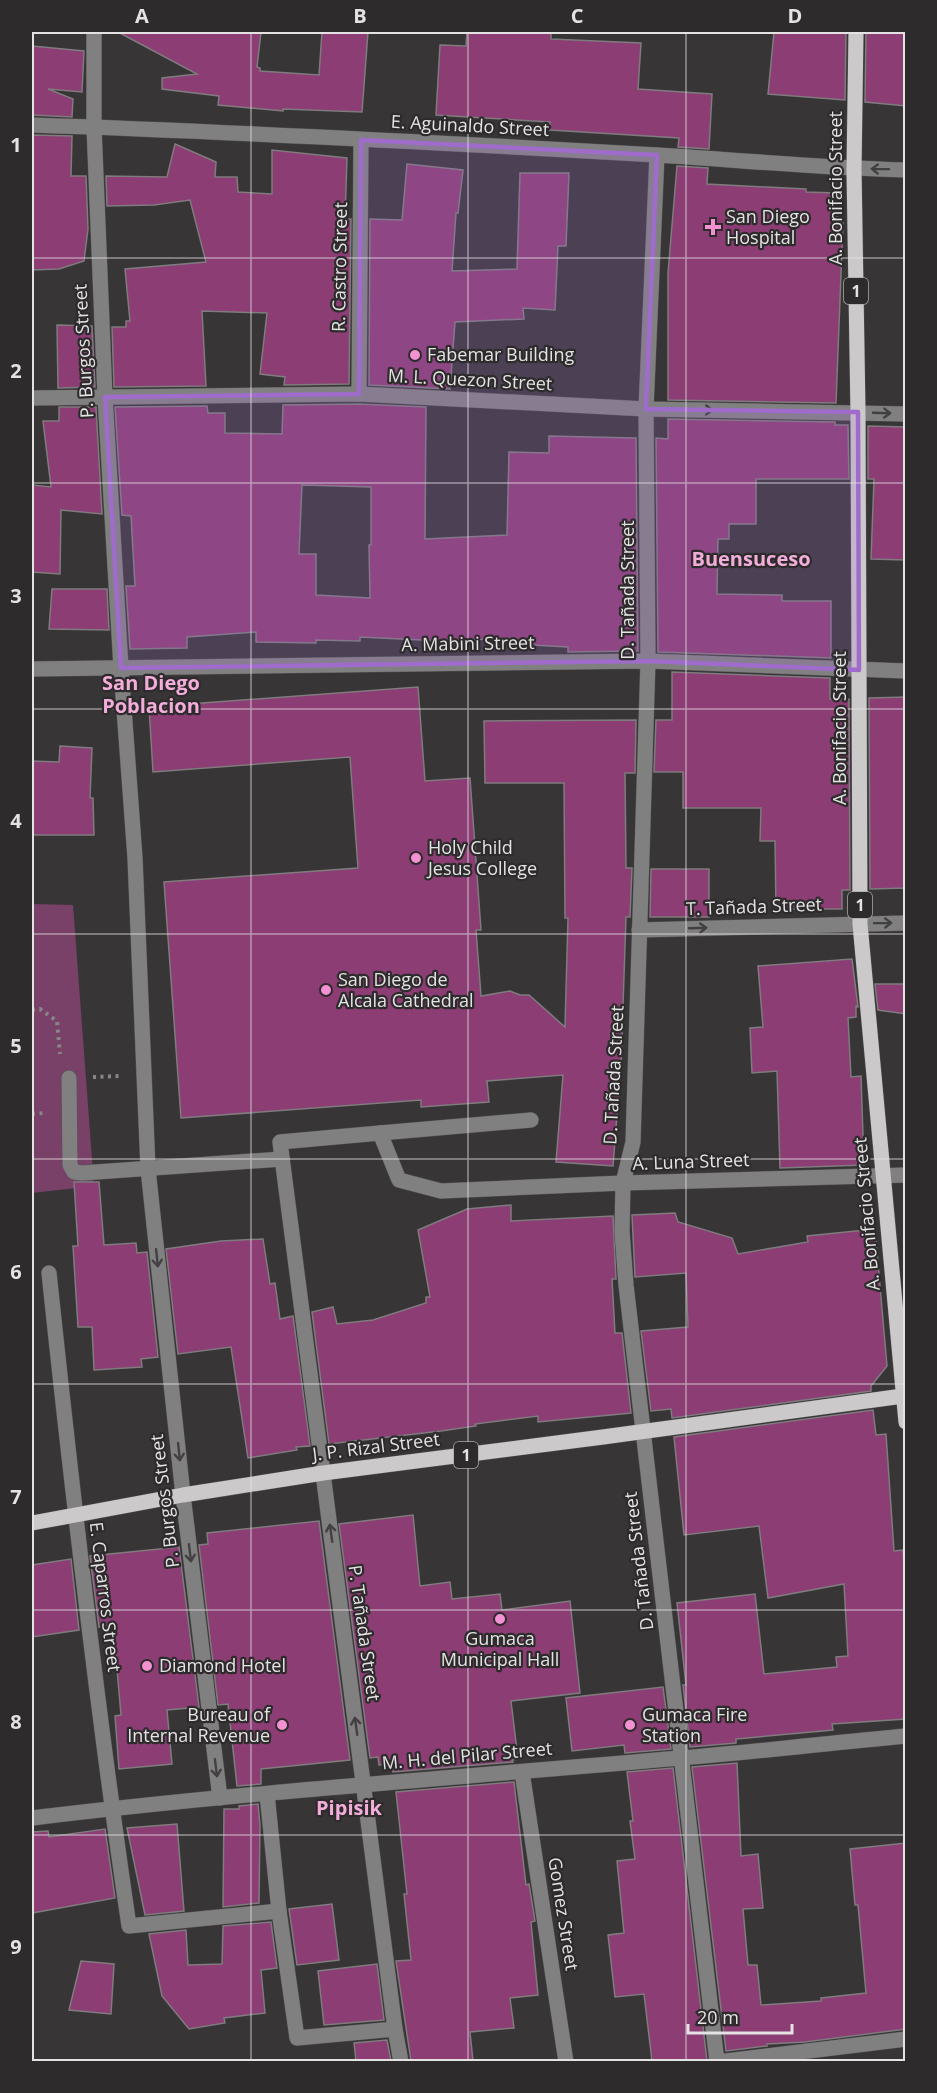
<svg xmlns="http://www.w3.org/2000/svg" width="937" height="2093" font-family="'Open Sans',sans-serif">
<rect width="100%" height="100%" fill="#383537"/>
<path fill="#7a4168" d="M 32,904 L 73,905 L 94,1186 L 32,1193 Z"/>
<g fill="#8b3d74" stroke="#7f7b7e" stroke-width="1.5" fill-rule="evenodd">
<path d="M 118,32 L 261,32 L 257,67 L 260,68 L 260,71 L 319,75 L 322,32 L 368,32 L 362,112 L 283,109 L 283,111 L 218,105 L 219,96 L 162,89 L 162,78 L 197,74 Z"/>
<path d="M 467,32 L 551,32 L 551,39 L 641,43 L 638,89 L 712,94 L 709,149 L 678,147 L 679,138 L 550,130 L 550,122 L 436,115 L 440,45 L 466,46 Z"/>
<path d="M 774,32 L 846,32 L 845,100 L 768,94 Z"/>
<path d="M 866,32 L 906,32 L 906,106 L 865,102 Z"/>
<path d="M 32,46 L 84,51 L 82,92 L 48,89 L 73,99 L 72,117 L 32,115 Z"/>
<path d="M 32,135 L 72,136 L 71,176 L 86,176 L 88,229 L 84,261 L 59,269 L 32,270 Z"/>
<path d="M 175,144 L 216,162 L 215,177 L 237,177 L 238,192 L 272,194 L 272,150 L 347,158 L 345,219 L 351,219 L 349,384 L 284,385 L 285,377 L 260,374 L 267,313 L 202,311 L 206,386 L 114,387 L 112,327 L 126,327 L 126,321 L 130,321 L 125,269 L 206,262 L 190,200 L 154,205 L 107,206 L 106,176 L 167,177 Z"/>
<path d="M 407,164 L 463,170 L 458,213 L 456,213 L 452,271 L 517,269 L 520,173 L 569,173 L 566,246 L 558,246 L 555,310 L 523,308 L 524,319 L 455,322 L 450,389 L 369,385 L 370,219 L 402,220 Z"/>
<path d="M 677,166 L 708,168 L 707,184 L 806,189 L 806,192 L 838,193 L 837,222 L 843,222 L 836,403 L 668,400 L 668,273 Z"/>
<path d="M 57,325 L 92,326 L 95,387 L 58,388 Z"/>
<path d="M 359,404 L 426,407 L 425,539 L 507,535 L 509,452 L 549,453 L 549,436 L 636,438 L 638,651 L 568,652 L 568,647 L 514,644 L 514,638 L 441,641 L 360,637 L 360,641 L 316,640 L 316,643 L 256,642 L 256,632 L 187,637 L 187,648 L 130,649 L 126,586 L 135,586 L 131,516 L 122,515 L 115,407 L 207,406 L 208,413 L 225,413 L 225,433 L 282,434 L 283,405 ZM 302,485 L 371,487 L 371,545 L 369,545 L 370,598 L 316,595 L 316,554 L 299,554 Z"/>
<path d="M 59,407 L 96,407 L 102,514 L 61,510 L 60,574 L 32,572 L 32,485 L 51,487 L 43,421 L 59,421 Z"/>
<path d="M 668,419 L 835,422 L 835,425 L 848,425 L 849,479 L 756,479 L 756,524 L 729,524 L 729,539 L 718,539 L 717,594 L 782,595 L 782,601 L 831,601 L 831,658 L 658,652 L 656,438 L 668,439 Z"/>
<path d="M 868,426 L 906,427 L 906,560 L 871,559 L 874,479 L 868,479 Z"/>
<path d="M 52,589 L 107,589 L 109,630 L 49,629 Z"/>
<path d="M 672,672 L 830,678 L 830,699 L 849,699 L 850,890 L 842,890 L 842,909 L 776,909 L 775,841 L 760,841 L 761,808 L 683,808 L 683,772 L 654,772 L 656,720 L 672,720 Z"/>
<path d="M 418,687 L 425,781 L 470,778 L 481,930 L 476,930 L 481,996 L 510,991 L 520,995 L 529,995 L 565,1027 L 568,918 L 565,918 L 564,783 L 485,783 L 484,721 L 636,720 L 635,773 L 625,773 L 626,868 L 632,868 L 630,917 L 626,917 L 621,1065 L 613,1166 L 556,1162 L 563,1075 L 487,1081 L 489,1102 L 421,1107 L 421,1100 L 181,1118 L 164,882 L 358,868 L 350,757 L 153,772 L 149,707 Z"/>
<path d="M 906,697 L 906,888 L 870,889 L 869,698 Z"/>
<path d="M 60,746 L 92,748 L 90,798 L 93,798 L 94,835 L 32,835 L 32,761 L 59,762 Z"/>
<path d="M 651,869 L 709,869 L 709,917 L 650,917 Z"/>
<path d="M 852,959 L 858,1007 L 856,1006 L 856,1017 L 848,1018 L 851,1077 L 861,1076 L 864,1165 L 780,1168 L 777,1071 L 752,1073 L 750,1028 L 763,1027 L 758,966 Z"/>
<path d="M 875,984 L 906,984 L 906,1014 L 878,1010 Z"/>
<path d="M 74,1182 L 99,1182 L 104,1245 L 136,1243 L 137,1253 L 147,1252 L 158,1357 L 141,1359 L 142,1367 L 94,1370 L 92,1327 L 78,1327 L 73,1246 L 78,1246 Z"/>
<path d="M 511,1205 L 511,1221 L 613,1216 L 616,1279 L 612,1279 L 615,1333 L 622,1333 L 631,1413 L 538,1422 L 538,1416 L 475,1424 L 476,1426 L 441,1431 L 329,1444 L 312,1312 L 333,1307 L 337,1324 L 373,1320 L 426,1303 L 426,1297 L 430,1297 L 418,1230 L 467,1209 Z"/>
<path d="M 675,1213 L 678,1222 L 732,1238 L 738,1254 L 808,1242 L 807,1236 L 875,1229 L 887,1366 L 871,1386 L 871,1391 L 672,1418 L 671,1409 L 651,1411 L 641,1331 L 688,1327 L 686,1273 L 635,1277 L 632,1215 Z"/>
<path d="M 263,1239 L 270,1284 L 275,1283 L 280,1319 L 293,1316 L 310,1446 L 296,1447 L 297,1450 L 248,1458 L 231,1347 L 178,1354 L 166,1249 L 221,1241 Z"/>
<path d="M 873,1410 L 876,1435 L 886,1434 L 894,1551 L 903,1550 L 906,1593 L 906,1719 L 832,1724 L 833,1730 L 736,1739 L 736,1743 L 690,1747 L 683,1685 L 686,1685 L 677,1603 L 755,1594 L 764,1674 L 837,1667 L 836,1657 L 848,1656 L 844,1584 L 768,1598 L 759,1526 L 684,1535 L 674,1437 Z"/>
<path d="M 413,1515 L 420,1586 L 450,1582 L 452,1599 L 500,1594 L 502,1610 L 570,1601 L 580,1693 L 511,1701 L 518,1759 L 512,1760 L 513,1762 L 393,1772 L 392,1764 L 379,1765 L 378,1757 L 370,1758 L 339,1524 Z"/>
<path d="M 319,1521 L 350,1760 L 261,1769 L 261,1784 L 237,1786 L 228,1704 L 218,1705 L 199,1545 L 208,1544 L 207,1533 Z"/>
<path d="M 179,1547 L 199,1707 L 167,1710 L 172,1764 L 119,1769 L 115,1716 L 121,1715 L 113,1624 L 99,1627 L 90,1556 Z"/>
<path d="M 71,1559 L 79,1630 L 32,1637 L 32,1565 Z"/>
<path d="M 663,1687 L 671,1749 L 625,1753 L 624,1745 L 572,1751 L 566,1698 Z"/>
<path d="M 737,1763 L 741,1856 L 758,1854 L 763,1908 L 743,1909 L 748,1965 L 757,1965 L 761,2005 L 821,2001 L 821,1998 L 866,1993 L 858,1905 L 855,1905 L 850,1849 L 906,1843 L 906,2029 L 805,2042 L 767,2044 L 767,2046 L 726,2051 L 692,1767 Z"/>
<path d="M 673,1768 L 707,2061 L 652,2061 L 644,1994 L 615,1997 L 608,1935 L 624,1933 L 617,1861 L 635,1859 L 630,1821 L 633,1821 L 627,1772 Z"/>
<path d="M 514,1782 L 526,1885 L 529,1884 L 535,1921 L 531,1922 L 538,1995 L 510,1998 L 514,2028 L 470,2032 L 473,2061 L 411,2061 L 396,1961 L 411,1960 L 404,1894 L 407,1894 L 396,1792 Z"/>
<path d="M 258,1804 L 260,1825 L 259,1903 L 223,1907 L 224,1809 L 239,1809 L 239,1806 Z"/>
<path d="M 177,1824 L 184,1911 L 145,1915 L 127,1828 Z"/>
<path d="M 105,1829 L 115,1898 L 32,1913 L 32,1832 L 48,1831 L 49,1837 Z"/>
<path d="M 332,1904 L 339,1960 L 297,1965 L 289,1909 Z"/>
<path d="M 271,1922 L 277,1968 L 261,1970 L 265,2013 L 224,2018 L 225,2023 L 189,2029 L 162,1996 L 149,1934 L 186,1930 L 188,1965 L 222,1964 L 223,1926 Z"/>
<path d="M 81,1961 L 114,1964 L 111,2014 L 69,2010 Z"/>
<path d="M 377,1964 L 384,2020 L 324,2025 L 318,1971 Z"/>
<path d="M 387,2040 L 391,2061 L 356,2061 L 354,2043 Z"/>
</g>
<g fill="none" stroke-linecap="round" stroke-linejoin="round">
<defs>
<g id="minor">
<path d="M 94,32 L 94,127 L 105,397 L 121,668 L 135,858 L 148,1169 L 183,1495 L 220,1798"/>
<path d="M 32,125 C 240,132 448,143 657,155 C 740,160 822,168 906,170"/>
<path d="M 657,155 L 646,409 L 648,661 L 633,1142 L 623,1183 L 622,1231 L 626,1285 L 717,2062"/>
<path d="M 359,394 L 361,140"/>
<path d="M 32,398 L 359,394 L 646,409 L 906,414"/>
<path d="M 32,669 L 648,661 L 906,671"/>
<path d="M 639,930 L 906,923"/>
<path d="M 69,1078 L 70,1165 L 74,1172 L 82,1173 L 282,1159"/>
<path d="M 380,1133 L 531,1120"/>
<path d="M 49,1273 C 72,1491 97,1709 129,1926 L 279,1911"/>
<path d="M 522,1772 L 566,2062"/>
<path d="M 267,1794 L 279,1911 L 297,2038 L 395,2029"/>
<path d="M 32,1818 C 247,1792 464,1777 680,1758 C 755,1752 830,1743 906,1736"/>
<path d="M 401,2062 L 395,2029 L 280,1142 L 380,1133 L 399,1180 L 441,1191 L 623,1183 L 906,1175"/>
<path d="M 718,2062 L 906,2039"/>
</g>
<g id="major">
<path d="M 856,32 L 854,169 L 858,412 L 860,924 L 906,1422"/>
<path d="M 32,1523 L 183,1495 L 323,1473 L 603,1437 L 903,1396"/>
</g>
</defs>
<use href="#minor" stroke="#545153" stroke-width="16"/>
<use href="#major" stroke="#545153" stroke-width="16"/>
<g stroke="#888687" stroke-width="4" stroke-dasharray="3 4.5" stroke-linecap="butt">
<path d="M 32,1010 L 40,1009 L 57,1021 L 60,1054"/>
<path d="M 93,1077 L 121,1076"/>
<path d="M 32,1114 L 44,1113"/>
</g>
<use href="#minor" stroke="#818081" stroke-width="15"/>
<use href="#major" stroke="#ccc9cb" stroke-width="15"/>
</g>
<defs><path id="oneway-shaft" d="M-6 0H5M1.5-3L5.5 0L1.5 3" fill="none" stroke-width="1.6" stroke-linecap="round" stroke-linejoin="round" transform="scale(1.5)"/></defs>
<g stroke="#434042">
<use href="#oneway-shaft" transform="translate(880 169) rotate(-179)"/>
<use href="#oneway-shaft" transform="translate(704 410) rotate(1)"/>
<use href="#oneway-shaft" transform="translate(882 413) rotate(2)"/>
<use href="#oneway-shaft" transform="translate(883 923) rotate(-1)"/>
<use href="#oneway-shaft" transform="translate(698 928) rotate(-2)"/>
<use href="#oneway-shaft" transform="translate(157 1258) rotate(84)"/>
<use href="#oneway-shaft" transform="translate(179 1452) rotate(84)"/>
<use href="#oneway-shaft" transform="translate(331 1533) rotate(-98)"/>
<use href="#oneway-shaft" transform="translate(190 1553) rotate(83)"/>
<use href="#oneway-shaft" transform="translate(356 1726) rotate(-98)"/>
<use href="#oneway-shaft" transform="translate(216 1768) rotate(83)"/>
</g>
<path fill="#a06ccc" fill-opacity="0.2" stroke="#a06ccc" stroke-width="4.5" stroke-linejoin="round" d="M 361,140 L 657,155 L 646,409 L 858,412 L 859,670 L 648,661 L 121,668 L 105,397 L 359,394 Z"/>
<path fill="none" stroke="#e4e2e3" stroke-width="1.5" stroke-opacity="0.55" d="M 251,32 L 251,2062M 468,32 L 468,2062M 686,32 L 686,2062M 32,258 L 906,258M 32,483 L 906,483M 32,709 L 906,709M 32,934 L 906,934M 32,1159 L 906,1159M 32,1384 L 906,1384M 32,1610 L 906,1610M 32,1835 L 906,1835"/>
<g fill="#f491d3" stroke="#2e2b2d" stroke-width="2">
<path d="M710 218h6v6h6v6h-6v6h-6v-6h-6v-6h6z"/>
<circle cx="415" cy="355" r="6"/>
<circle cx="416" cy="858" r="6"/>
<circle cx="326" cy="990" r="6"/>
<circle cx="500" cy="1619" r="6"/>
<circle cx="147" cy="1666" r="6"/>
<circle cx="282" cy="1725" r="6"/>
<circle cx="630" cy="1725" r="6"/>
</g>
<g text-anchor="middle" stroke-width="4.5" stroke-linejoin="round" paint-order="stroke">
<g fill="#2e2b2d" stroke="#adabac" stroke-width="1.5">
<rect x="844" y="278" width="24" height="26" rx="4.5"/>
<rect x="848" y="892" width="24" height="26" rx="4.5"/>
<rect x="454" y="1442" width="24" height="26" rx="4.5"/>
</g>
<g font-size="16" font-weight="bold" fill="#e4e2e3">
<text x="856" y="297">1</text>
<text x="860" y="911">1</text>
<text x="466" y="1461">1</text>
</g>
<g font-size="18" fill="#e4e2e3" stroke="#2e2b2d">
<text transform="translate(470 126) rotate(3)" y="6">E. Aguinaldo Street</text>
<text transform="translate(836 188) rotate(-90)" y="6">A. Bonifacio Street</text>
<text transform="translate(340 267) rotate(-89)" y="6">R. Castro Street</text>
<text transform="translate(84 351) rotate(-93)" y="6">P. Burgos Street</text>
<text transform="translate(470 380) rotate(3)" y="6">M. L. Quezon Street</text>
<text transform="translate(628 590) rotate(-90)" y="6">D. Tañada Street</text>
<text transform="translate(468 644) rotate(-1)" y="6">A. Mabini Street</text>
<text transform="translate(840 728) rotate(-90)" y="6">A. Bonifacio Street</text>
<text transform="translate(754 907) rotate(-2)" y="6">T. Tañada Street</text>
<text transform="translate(614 1075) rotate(-87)" y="6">D. Tañada Street</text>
<text transform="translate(691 1162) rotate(-2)" y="6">A. Luna Street</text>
<text transform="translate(867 1214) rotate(-95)" y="6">A. Bonifacio Street</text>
<text transform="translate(376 1447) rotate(-7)" y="6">J. P. Rizal Street</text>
<text transform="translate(165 1501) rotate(-97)" y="6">P. Burgos Street</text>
<text transform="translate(639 1561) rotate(-97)" y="6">D. Tañada Street</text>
<text transform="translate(105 1597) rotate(83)" y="6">E. Caparros Street</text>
<text transform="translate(364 1633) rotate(82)" y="6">P. Tañada Street</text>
<text transform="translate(467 1756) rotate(-5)" y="6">M. H. del Pilar Street</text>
<text transform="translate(563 1914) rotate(81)" y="6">Gomez Street</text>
</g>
<g font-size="18" fill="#e4e2e3" stroke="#2e2b2d" text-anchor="start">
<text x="726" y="223">San Diego<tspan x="726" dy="21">Hospital</tspan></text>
<text x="427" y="361">Fabemar Building</text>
<text x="428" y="854">Holy Child<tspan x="428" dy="21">Jesus College</tspan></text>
<text x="338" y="986">San Diego de<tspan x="338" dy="21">Alcala Cathedral</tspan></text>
<text x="500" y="1645" text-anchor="middle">Gumaca<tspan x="500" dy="21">Municipal Hall</tspan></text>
<text x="159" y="1672">Diamond Hotel</text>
<text x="270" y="1721" text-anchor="end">Bureau of<tspan x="270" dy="21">Internal Revenue</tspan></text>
<text x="642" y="1721">Gumaca Fire<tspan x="642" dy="21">Station</tspan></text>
</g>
<g font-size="20" font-weight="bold" fill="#f3adda" stroke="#2e2b2d">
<text x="751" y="566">Buensuceso</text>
<text x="151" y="690">San Diego<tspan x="151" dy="23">Poblacion</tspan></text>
<text x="349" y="1815">Pipisik</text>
</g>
</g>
<rect width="937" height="2093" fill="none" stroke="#2e2b2d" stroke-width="66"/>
<path d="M688 2024v9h104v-9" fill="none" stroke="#e4e2e3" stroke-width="3"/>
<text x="697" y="2024" font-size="18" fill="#e4e2e3" stroke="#2e2b2d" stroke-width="4.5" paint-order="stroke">20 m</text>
<rect x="33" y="33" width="871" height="2027" fill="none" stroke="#e4e2e3" stroke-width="2"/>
<g font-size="20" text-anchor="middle" font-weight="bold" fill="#e4e2e3">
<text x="142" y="23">A</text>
<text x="360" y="23">B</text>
<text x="577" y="23">C</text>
<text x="795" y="23">D</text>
<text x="16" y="152">1</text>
<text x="16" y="378">2</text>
<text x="16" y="603">3</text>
<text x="16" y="828">4</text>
<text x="16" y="1053">5</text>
<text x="16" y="1279">6</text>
<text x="16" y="1504">7</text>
<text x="16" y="1729">8</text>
<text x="16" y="1954">9</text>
</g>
</svg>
